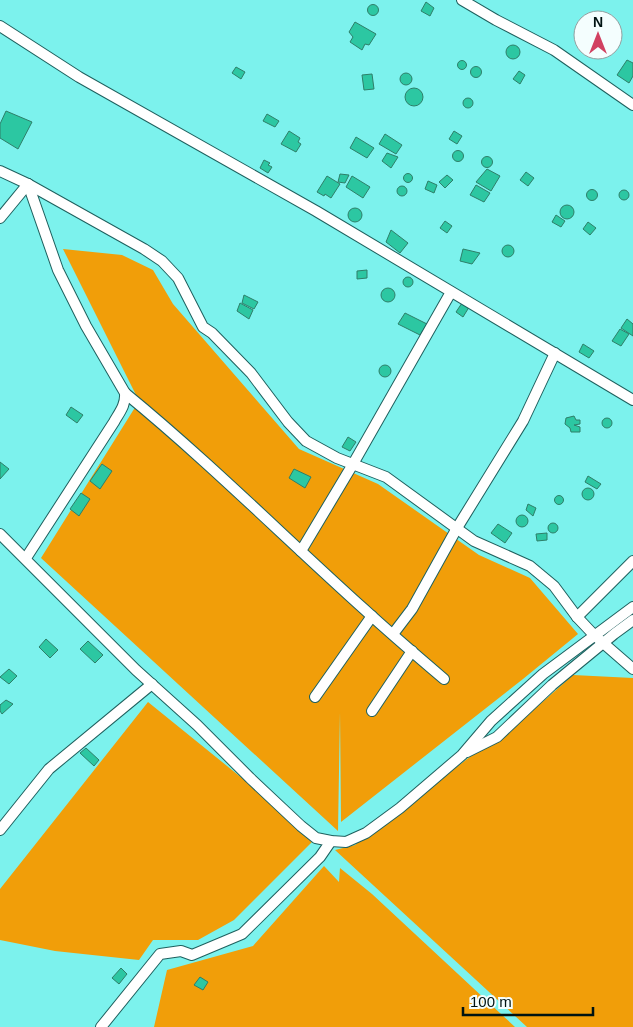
<svg xmlns="http://www.w3.org/2000/svg" width="633" height="1027" font-family="Helvetica,sans-serif">
<rect width="100%" height="100%" fill="#7cf2ed"/>
<g fill="#f19e09">
<path d="M 63,249 L 122,255 L 153,270 L 173,304 L 299,449 L 378,484 L 479,555 L 530,578 L 578,634 L 523,679 L 341,822 L 340,712 L 338,831 L 41,558 L 139,401 Z"/>
<path d="M 573,675 L 633,678 L 633,1027 L 527,1027 L 335,850 L 355,845 L 471,756 L 496,743 Z"/>
<path d="M 148,702 L 316,838 L 234,920 L 198,940 L 153,940 L 139,960 L 55,951 L 0,940 L 0,889 Z"/>
<path d="M 324,866 L 339,882 L 340,868 L 372,894 L 515,1027 L 154,1027 L 167,970 L 253,946 Z"/>
</g>
<g fill="#2cc7a2" stroke="#2e7f69">
<path d="M 426,2 L 434,8 L 430,16 L 421,11 Z"/>
<circle cx="373" cy="10" r="5.5"/>
<path d="M 355,22 L 376,34 L 369,45 L 365,44 L 362,50 L 350,42 L 353,37 L 349,32 Z"/>
<circle cx="513" cy="52" r="7"/>
<path d="M 627,60 L 633,63 L 633,76 L 629,83 L 617,75 Z"/>
<circle cx="462" cy="65" r="4.5"/>
<circle cx="476" cy="72" r="5.5"/>
<path d="M 236,67 L 245,72 L 241,79 L 232,73 Z"/>
<path d="M 519,71 L 525,75 L 520,84 L 513,79 Z"/>
<circle cx="406" cy="79" r="6"/>
<path d="M 372,74 L 374,89 L 364,90 L 362,75 Z"/>
<circle cx="414" cy="97" r="9"/>
<circle cx="468" cy="103" r="5"/>
<path d="M 6,111 L 32,122 L 18,149 L 0,138 L 0,124 Z"/>
<path d="M 267,114 L 279,121 L 275,127 L 263,121 Z"/>
<path d="M 289,131 L 300,138 L 298,142 L 301,144 L 296,152 L 281,144 Z"/>
<path d="M 454,131 L 462,136 L 457,144 L 449,139 Z"/>
<path d="M 385,134 L 402,145 L 396,154 L 379,144 Z"/>
<path d="M 356,137 L 374,148 L 367,158 L 350,148 Z"/>
<circle cx="458" cy="156" r="5.5"/>
<path d="M 387,153 L 398,157 L 391,168 L 382,161 Z"/>
<circle cx="487" cy="162" r="5.5"/>
<path d="M 264,160 L 270,163 L 268,165 L 272,167 L 268,173 L 260,168 Z"/>
<path d="M 487,169 L 500,176 L 491,191 L 476,182 Z"/>
<path d="M 526,172 L 534,178 L 528,186 L 520,180 Z"/>
<circle cx="408" cy="178" r="4.5"/>
<path d="M 340,174 L 349,175 L 345,183 L 338,182 Z"/>
<path d="M 447,175 L 453,180 L 445,188 L 439,182 Z"/>
<path d="M 327,176 L 340,184 L 331,198 L 325,194 L 324,196 L 317,192 Z"/>
<path d="M 352,176 L 370,187 L 363,198 L 346,187 Z"/>
<path d="M 428,181 L 437,185 L 434,193 L 425,189 Z"/>
<path d="M 476,185 L 490,193 L 484,202 L 470,195 Z"/>
<circle cx="402" cy="191" r="5"/>
<circle cx="592" cy="195" r="5.5"/>
<circle cx="624" cy="195" r="5"/>
<circle cx="567" cy="212" r="7"/>
<circle cx="355" cy="215" r="7"/>
<path d="M 556,215 L 565,221 L 561,227 L 552,222 Z"/>
<path d="M 445,221 L 452,226 L 447,233 L 440,228 Z"/>
<path d="M 588,222 L 596,228 L 590,235 L 583,229 Z"/>
<path d="M 391,230 L 408,243 L 400,253 L 386,242 Z"/>
<circle cx="508" cy="251" r="6"/>
<path d="M 463,249 L 480,253 L 472,264 L 460,261 Z"/>
<path d="M 367,270 L 367,278 L 357,279 L 357,271 Z"/>
<circle cx="408" cy="282" r="5"/>
<circle cx="388" cy="295" r="7"/>
<path d="M 244,295 L 258,302 L 254,309 L 242,303 Z"/>
<path d="M 464,300 L 471,304 L 463,317 L 456,312 Z"/>
<path d="M 240,303 L 253,310 L 249,319 L 237,311 Z"/>
<path d="M 405,313 L 427,324 L 420,335 L 398,324 Z"/>
<path d="M 627,319 L 633,324 L 633,336 L 621,328 Z"/>
<path d="M 620,329 L 629,334 L 621,346 L 612,341 Z"/>
<path d="M 583,344 L 594,351 L 589,358 L 579,352 Z"/>
<circle cx="385" cy="371" r="6"/>
<path d="M 71,407 L 83,415 L 77,423 L 66,415 Z"/>
<path d="M 574,416 L 576,420 L 580,420 L 580,424 L 574,425 L 580,427 L 580,432 L 571,432 L 570,428 L 565,424 L 566,418 Z"/>
<circle cx="607" cy="423" r="5"/>
<path d="M 348,437 L 356,442 L 350,451 L 342,447 Z"/>
<path d="M 0,462 L 9,469 L 0,479 Z"/>
<path d="M 102,464 L 112,471 L 100,489 L 90,481 Z"/>
<path d="M 294,469 L 311,477 L 305,488 L 289,478 Z"/>
<path d="M 588,476 L 601,484 L 597,489 L 585,482 Z"/>
<circle cx="588" cy="494" r="6"/>
<path d="M 81,493 L 90,499 L 79,516 L 70,509 Z"/>
<circle cx="559" cy="500" r="4.5"/>
<path d="M 528,504 L 536,508 L 533,516 L 526,510 Z"/>
<circle cx="522" cy="521" r="6"/>
<circle cx="553" cy="528" r="5"/>
<path d="M 498,524 L 512,533 L 505,543 L 491,533 Z"/>
<path d="M 547,533 L 547,540 L 537,541 L 536,534 Z"/>
<path d="M 46,639 L 58,650 L 50,658 L 39,647 Z"/>
<path d="M 88,641 L 103,655 L 95,663 L 80,649 Z"/>
<path d="M 9,669 L 17,676 L 9,684 L 0,677 Z"/>
<path d="M 6,700 L 13,704 L 2,714 L 0,711 L 0,705 Z"/>
<path d="M 86,748 L 99,760 L 94,766 L 80,753 Z"/>
<path d="M 121,968 L 127,974 L 119,984 L 112,978 Z"/>
<path d="M 200,977 L 208,982 L 203,990 L 194,985 Z"/>
</g>
<g fill="none" stroke-linecap="round" stroke-linejoin="round">
<defs>
<g id="minor">
<path d="M 462,0 L 496,20 L 554,50 L 633,105"/>
<path d="M 0,26 L 79,77 L 316,211 L 633,400"/>
<path d="M 0,171 L 28,184 L 144,249 L 162,261 L 178,278 L 203,327 L 212,333 L 251,373 L 288,422 L 306,441 L 337,458 L 386,477 L 474,541 L 530,566 L 554,586 L 577,617 L 594,635 L 633,669"/>
<path d="M 0,218 L 28,184"/>
<path d="M 125,393 C 208,461 284,537 364,609 C 390,633 417,656 444,679"/>
<path d="M 0,534 L 136,670 L 197,725 L 250,778 L 301,826 L 316,838 L 331,841 L 346,842 L 366,833 L 400,808 L 462,755 L 491,721 L 543,674 L 633,607"/>
<path d="M 301,551 L 353,464 L 451,292"/>
<path d="M 26,558 L 114,422 C 119,413 126,405 125,393 L 86,326 L 58,270 L 28,184"/>
<path d="M 577,617 L 633,561"/>
<path d="M 393,634 L 412,609 L 457,528 L 523,421 L 555,353"/>
<path d="M 315,697 L 372,616"/>
<path d="M 372,711 L 412,651"/>
<path d="M 467,752 L 497,737 L 552,685 L 614,634 L 633,620"/>
<path d="M 0,830 L 49,769 L 152,684"/>
<path d="M 101,1027 L 160,954 L 181,951 L 192,955 L 242,934 L 320,857 L 331,841"/>
</g>
</defs>
<use href="#minor" stroke="#1f605e" stroke-width="12"/>
<use href="#minor" stroke="#fff" stroke-width="10"/>
</g>
<g transform="translate(598 35)"><circle r="24" fill="#f4fefe" stroke="#92a0a0"/>
<path d="M0-4L9 19L0 12L-9 19Z" fill="#d14161"/>
<text y="-8" font-size="14" font-weight="bold" text-anchor="middle" fill="#001312">N</text>
</g>
<path d="M463 1007v8h130v-8" fill="none" stroke="#001312" stroke-width="2.5"/>
<text x="470" y="1007" font-size="15" fill="#001312" stroke="#f4fefe" stroke-width="4" paint-order="stroke">100 m</text>
</svg>
